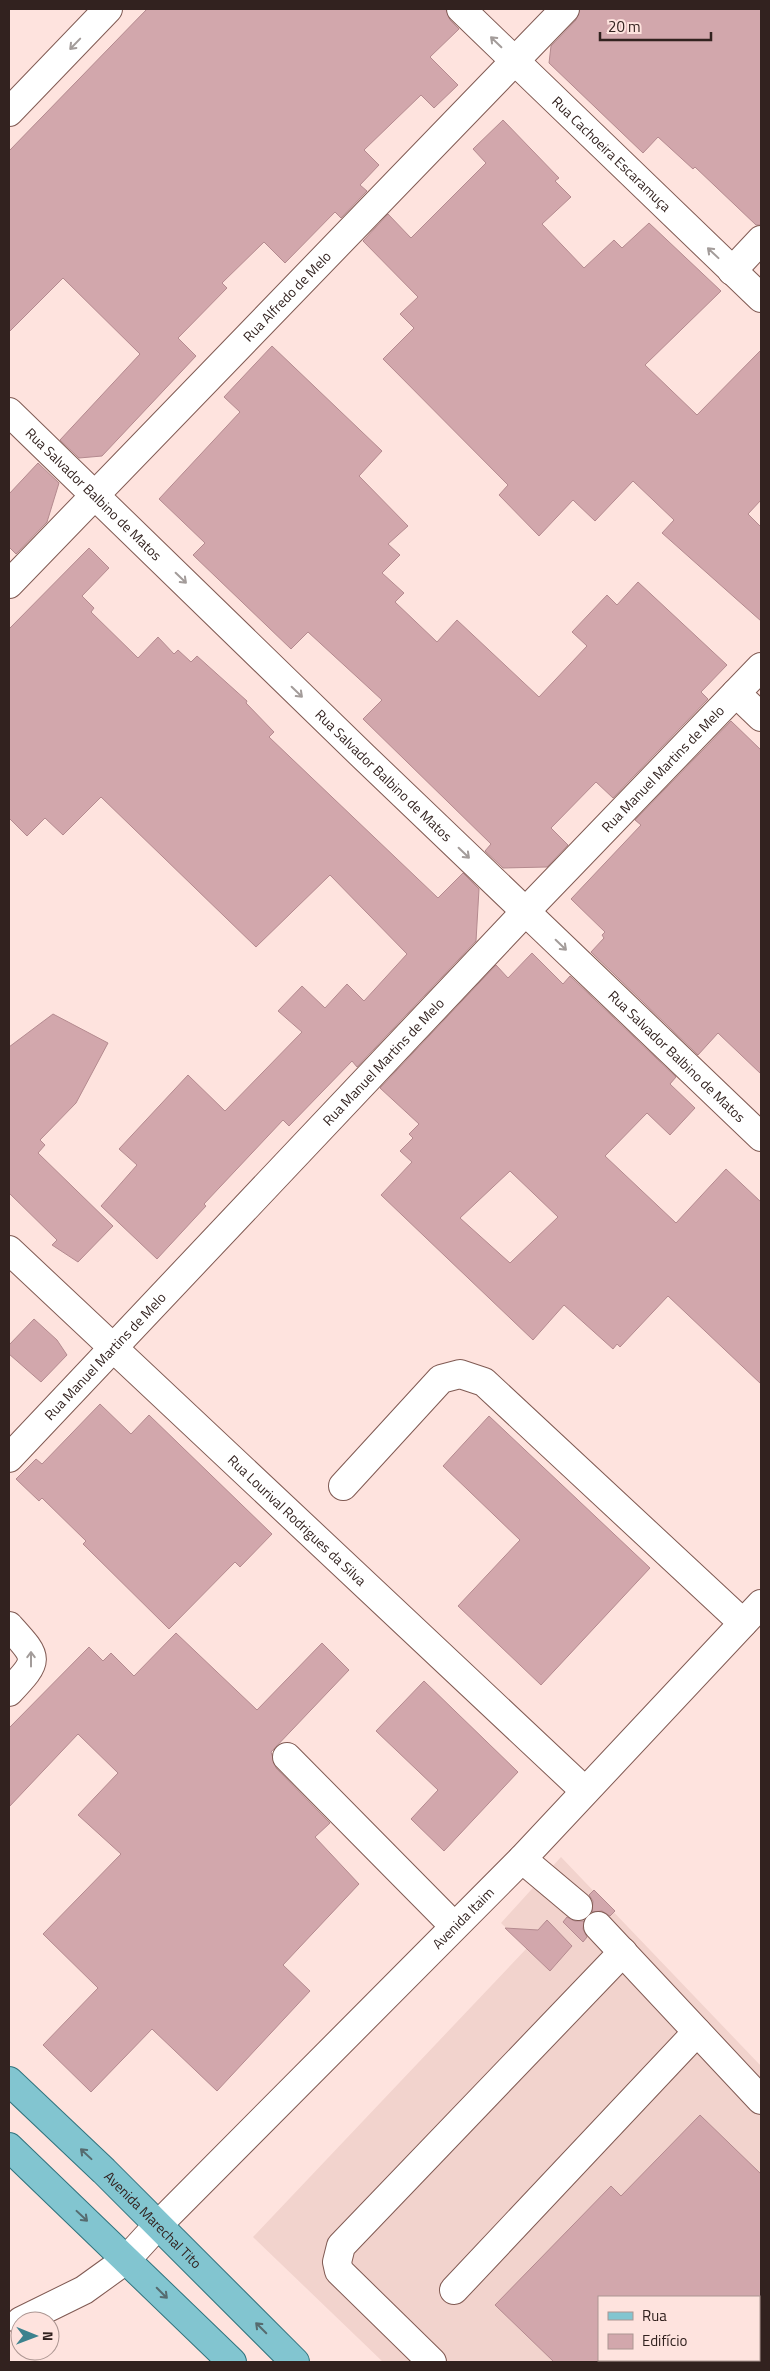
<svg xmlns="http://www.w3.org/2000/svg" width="770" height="2371" font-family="'Titillium Web',sans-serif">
<rect width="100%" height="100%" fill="#fee3de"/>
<path fill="#f2d3cd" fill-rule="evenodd" d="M 561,1857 L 761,2066 L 761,2362 L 383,2362 L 253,2237 L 527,1948 L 501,1923 ZM 599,2297 L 759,2297 L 759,2360 L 599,2360 Z"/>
<g fill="#d2a7ac" stroke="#b48a8f" fill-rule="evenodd">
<path d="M 147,9 L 446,9 L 450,20 L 459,29 L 430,57 L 458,85 L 434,108 L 421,95 L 364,150 L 379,165 L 360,185 L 367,191 L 341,218 L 335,212 L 285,263 L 264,242 L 222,283 L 227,288 L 178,338 L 196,356 L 102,456 L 79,458 L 60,440 L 140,354 L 63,278 L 9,332 L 9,151 Z"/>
<path d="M 580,9 L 761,9 L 761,225 L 756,225 L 695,167 L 693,169 L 658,137 L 643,153 L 549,63 L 551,46 L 576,20 Z"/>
<path d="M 503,120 L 559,178 L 555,181 L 571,197 L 542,224 L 584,268 L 614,240 L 622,248 L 649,223 L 721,291 L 645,365 L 697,415 L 761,350 L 761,500 L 748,514 L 761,527 L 761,621 L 662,533 L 674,520 L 633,481 L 595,521 L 573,500 L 539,536 L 499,495 L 508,485 L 383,359 L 414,328 L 400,314 L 418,297 L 363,241 L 388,214 L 411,238 L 486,163 L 473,149 Z"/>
<path d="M 272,346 L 382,451 L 359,476 L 408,526 L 388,544 L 400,555 L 382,573 L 404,593 L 395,602 L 437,642 L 457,620 L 539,697 L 587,646 L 572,632 L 607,595 L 617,605 L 638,582 L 727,665 L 701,692 L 708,699 L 613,798 L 596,782 L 551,828 L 568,845 L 547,867 L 503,868 L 485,851 L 491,844 L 363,719 L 382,700 L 308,632 L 291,649 L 193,555 L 205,543 L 159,499 L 240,412 L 224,397 Z"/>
<path d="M 38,463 L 59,483 L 47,522 L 16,554 L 9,547 L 9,494 Z"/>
<path d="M 89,548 L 109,568 L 82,596 L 94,608 L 91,612 L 138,658 L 158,637 L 174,654 L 178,650 L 191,662 L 197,656 L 247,701 L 246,703 L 274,732 L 269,737 L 438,898 L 463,873 L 479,889 L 476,941 L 357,1067 L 352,1061 L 289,1126 L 283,1120 L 204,1204 L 206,1206 L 157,1259 L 101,1206 L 137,1165 L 119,1149 L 188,1075 L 225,1111 L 302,1032 L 278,1011 L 302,986 L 325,1008 L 347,984 L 364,1001 L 407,954 L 330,875 L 256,947 L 101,797 L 63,835 L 45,818 L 27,836 L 9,818 L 9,629 Z"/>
<path d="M 731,721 L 761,750 L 761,1074 L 718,1033 L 698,1055 L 591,952 L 604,938 L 602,935 L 605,932 L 571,899 L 641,825 L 635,820 Z"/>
<path d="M 532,953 L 563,984 L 570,976 L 676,1077 L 670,1084 L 695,1108 L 670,1135 L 647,1113 L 605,1156 L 676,1223 L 726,1169 L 761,1202 L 761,1384 L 668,1296 L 620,1347 L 617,1344 L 613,1349 L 564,1305 L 533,1340 L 381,1195 L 412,1162 L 400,1151 L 413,1138 L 409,1134 L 419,1124 L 380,1088 L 496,965 L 508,978 ZM 510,1171 L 558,1217 L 510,1263 L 460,1218 Z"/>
<path d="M 53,1014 L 108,1043 L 76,1103 L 40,1140 L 45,1145 L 38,1153 L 113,1226 L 78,1262 L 52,1245 L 57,1240 L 9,1193 L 9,1047 Z"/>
<path d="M 34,1319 L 57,1340 L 67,1355 L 41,1382 L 9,1354 L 9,1345 Z"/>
<path d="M 100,1404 L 131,1434 L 149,1415 L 272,1534 L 240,1567 L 235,1562 L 169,1629 L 83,1544 L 86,1541 L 42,1498 L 39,1501 L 16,1479 L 36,1459 L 42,1464 Z"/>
<path d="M 489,1416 L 650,1568 L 541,1685 L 458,1606 L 520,1540 L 443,1466 Z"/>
<path d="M 176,1633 L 257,1710 L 322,1643 L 349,1670 L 271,1752 L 276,1768 L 330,1823 L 315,1837 L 359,1884 L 283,1965 L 310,1991 L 217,2091 L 152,2029 L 91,2092 L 43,2045 L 98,1988 L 43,1934 L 121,1854 L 78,1815 L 118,1773 L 78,1734 L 9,1807 L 9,1728 L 89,1647 L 103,1661 L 111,1653 L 134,1676 Z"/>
<path d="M 424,1681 L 518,1772 L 444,1851 L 411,1819 L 438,1790 L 376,1731 Z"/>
<path d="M 594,1890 L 615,1911 L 610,1916 L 602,1911 L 592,1912 L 593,1901 L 589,1895 Z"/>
<path d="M 567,1917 L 575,1921 L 584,1921 L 583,1929 L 587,1937 L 583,1942 L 563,1922 Z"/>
<path d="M 547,1920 L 572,1946 L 550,1971 L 505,1928 L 538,1930 Z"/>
<path d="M 700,2115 L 761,2174 L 761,2297 L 599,2297 L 599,2362 L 554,2362 L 495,2305 L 611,2186 L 621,2196 Z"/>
</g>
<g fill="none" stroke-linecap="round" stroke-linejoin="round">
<defs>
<g id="minor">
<path id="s1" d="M 461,9 L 761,298"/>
<path d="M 9,112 L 108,9"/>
<path d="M 732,271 L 761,240"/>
<path id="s2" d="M 9,412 L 363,756 L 761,1137"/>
<path id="s3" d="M 9,584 L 565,9"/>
<path d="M 736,693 L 761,717"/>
<path id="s4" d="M 9,1250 L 585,1791"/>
<path id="s5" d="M 9,1458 L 525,912 L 761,667"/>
<path d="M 343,1486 L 441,1379 L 460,1374 L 484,1382 L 743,1623"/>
<path d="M 9,1626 C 39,1659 40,1659 9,1692"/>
<path d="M 287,1757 L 454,1926"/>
<path d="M 522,1859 L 578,1906"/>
<path d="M 598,1926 L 761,2100"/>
<path d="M 454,2290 L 697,2032"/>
<path id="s6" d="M 21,2321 L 84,2290 L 127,2259 L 158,2225 L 522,1859 L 761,1604"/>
<path d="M 432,2362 L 339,2271 L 337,2262 L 341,2246 L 623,1952"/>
</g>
<g id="major">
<path id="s7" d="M 9,2081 L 104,2171 L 295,2362"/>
<path d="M 9,2147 L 232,2362"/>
</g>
</defs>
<use href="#minor" stroke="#805a53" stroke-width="30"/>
<use href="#major" stroke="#30737d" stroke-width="30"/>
<use href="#minor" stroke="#fff" stroke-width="28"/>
<use href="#major" stroke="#82c5d0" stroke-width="28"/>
</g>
<defs><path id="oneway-shaft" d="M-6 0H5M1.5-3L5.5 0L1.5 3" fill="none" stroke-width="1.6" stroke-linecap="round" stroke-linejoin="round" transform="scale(1.25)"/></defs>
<g stroke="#a39c9a">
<use href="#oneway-shaft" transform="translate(496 42) rotate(-136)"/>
<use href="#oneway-shaft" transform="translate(75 44) rotate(134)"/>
<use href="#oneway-shaft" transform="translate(713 253) rotate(-137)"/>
<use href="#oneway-shaft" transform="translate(181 578) rotate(44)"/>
<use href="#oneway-shaft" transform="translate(297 692) rotate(44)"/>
<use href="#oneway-shaft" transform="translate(464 853) rotate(44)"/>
<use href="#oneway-shaft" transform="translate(561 945) rotate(44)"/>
<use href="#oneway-shaft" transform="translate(31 1659) rotate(-90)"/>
</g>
<g stroke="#566b6f">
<use href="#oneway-shaft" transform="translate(86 2154) rotate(-137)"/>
<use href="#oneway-shaft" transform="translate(82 2216) rotate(43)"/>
<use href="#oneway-shaft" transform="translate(162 2293) rotate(45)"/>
<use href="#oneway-shaft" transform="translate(261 2328) rotate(-135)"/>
</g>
<g text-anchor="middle" stroke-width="4.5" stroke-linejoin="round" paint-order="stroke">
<g font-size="14" fill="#32221f" stroke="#fee3de">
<text dy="5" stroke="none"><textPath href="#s1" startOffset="209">Rua Cachoeira Escaramuça</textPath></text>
<text dy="5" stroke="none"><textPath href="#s3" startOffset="400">Rua Alfredo de Melo</textPath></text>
<text dy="5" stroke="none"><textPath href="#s2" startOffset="118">Rua Salvador Balbino de Matos</textPath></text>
<text dy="5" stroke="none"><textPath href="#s5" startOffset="950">Rua Manuel Martins de Melo</textPath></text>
<text dy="5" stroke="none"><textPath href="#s2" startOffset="522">Rua Salvador Balbino de Matos</textPath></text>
<text dy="5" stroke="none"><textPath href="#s2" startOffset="928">Rua Salvador Balbino de Matos</textPath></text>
<text dy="5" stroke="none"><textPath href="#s5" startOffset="545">Rua Manuel Martins de Melo</textPath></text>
<text dy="5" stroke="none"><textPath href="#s5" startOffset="140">Rua Manuel Martins de Melo</textPath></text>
<text dy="5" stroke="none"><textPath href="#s4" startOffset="395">Rua Lourival Rodrigues da Silva</textPath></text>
<text dy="5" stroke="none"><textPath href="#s6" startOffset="602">Avenida Itaim</textPath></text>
<text dy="5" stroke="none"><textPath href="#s7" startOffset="200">Avenida Marechal Tito</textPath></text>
</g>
</g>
<rect width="770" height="2371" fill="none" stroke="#32221f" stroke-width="20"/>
<rect x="598" y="2296" width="162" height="65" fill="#fee3de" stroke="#ac9692"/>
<rect x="608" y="2312" width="25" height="8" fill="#82c5d0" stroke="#ac9692"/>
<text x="642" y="2321" font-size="15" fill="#32221f">Rua</text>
<rect x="608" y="2334" width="25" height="15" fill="#d2a7ac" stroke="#ac9692"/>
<text x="642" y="2346" font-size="15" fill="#32221f">Edifício</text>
<g transform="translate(35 2336) rotate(91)"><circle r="24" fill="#fee3de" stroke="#ac9692"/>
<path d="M0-4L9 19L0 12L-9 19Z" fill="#3c828e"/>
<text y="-8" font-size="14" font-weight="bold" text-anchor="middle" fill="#32221f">N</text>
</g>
<path d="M600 32v8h111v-8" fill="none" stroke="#32221f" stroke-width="2.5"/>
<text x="608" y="32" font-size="15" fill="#32221f" stroke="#fee3de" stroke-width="4" paint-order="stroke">20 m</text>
</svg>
